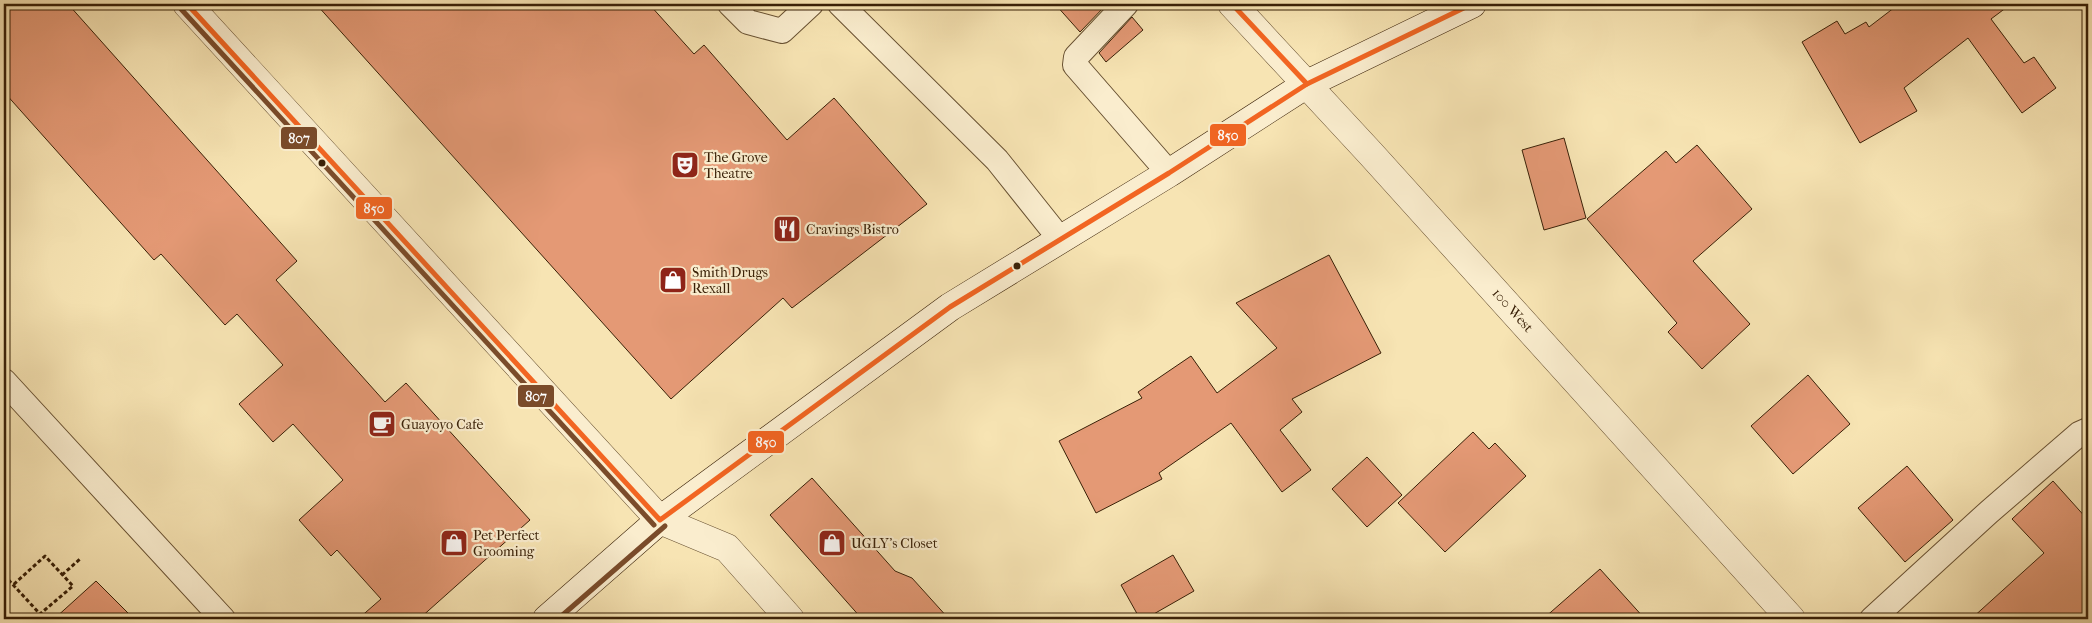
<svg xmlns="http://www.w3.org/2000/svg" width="2092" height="623" font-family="'IM FELL French Canon',serif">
<rect width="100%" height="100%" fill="#f7e4b3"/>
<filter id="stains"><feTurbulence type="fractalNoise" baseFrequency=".004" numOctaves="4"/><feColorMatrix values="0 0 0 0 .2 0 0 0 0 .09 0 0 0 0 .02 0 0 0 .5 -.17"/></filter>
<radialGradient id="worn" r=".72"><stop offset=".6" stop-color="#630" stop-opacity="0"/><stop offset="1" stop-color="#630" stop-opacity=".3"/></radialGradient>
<g fill="#e49975" stroke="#392007">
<path d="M 4,4 L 68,4 L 297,261 L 276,280 L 385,402 L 406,383 L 530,520 L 419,619 L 358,619 L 381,599 L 337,550 L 331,556 L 299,520 L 343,480 L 293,424 L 273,442 L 239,404 L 283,365 L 237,314 L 225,325 L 161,254 L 154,260 L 4,92 Z"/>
<path d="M 316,4 L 649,4 L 694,54 L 704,45 L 787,140 L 834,98 L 927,204 L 792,308 L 783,298 L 671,399 Z"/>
<path d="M 1055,4 L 1107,4 L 1080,32 Z"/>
<path d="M 1899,4 L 2011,4 L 1991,19 L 2024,63 L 2034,57 L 2056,88 L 2022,113 L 1968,38 L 1904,88 L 1917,111 L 1860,143 L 1802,42 L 1837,21 L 1845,34 L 1866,22 L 1869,27 Z"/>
<path d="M 1132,17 L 1143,30 L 1106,62 L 1099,53 Z"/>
<path d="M 1564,138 L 1586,218 L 1544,230 L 1522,150 Z"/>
<path d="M 1697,145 L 1752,209 L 1693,261 L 1750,324 L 1702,369 L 1668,332 L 1677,323 L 1587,219 L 1666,151 L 1676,163 Z"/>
<path d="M 1329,255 L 1381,353 L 1292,399 L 1302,412 L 1280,430 L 1311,470 L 1282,492 L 1231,423 L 1159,473 L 1162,479 L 1096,513 L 1059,441 L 1142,398 L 1138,392 L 1191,356 L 1217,393 L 1277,348 L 1236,303 Z"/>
<path d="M 1808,375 L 1850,424 L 1793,474 L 1751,426 Z"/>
<path d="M 1473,432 L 1489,449 L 1495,443 L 1526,476 L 1445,552 L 1398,503 Z"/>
<path d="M 1367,457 L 1402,495 L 1367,527 L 1332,489 Z"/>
<path d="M 1907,466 L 1953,520 L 1905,562 L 1858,508 Z"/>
<path d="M 812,478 L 895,571 L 912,578 L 949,619 L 862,619 L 770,515 Z"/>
<path d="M 2053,481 L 2088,520 L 2088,609 L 2077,619 L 1971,619 L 2044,553 L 2012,519 Z"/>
<path d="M 1173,555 L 1194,591 L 1145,619 L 1140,619 L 1121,585 Z"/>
<path d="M 1600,569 L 1645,619 L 1543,619 Z"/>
<path d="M 96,581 L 134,619 L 54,619 Z"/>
</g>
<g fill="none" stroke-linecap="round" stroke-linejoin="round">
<defs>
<g id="service">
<path d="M 730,4 L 748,22 L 782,31 L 811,4"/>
<path d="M 840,4 L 997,160 L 1060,239"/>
<path d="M 1126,4 L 1076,57 L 1075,65 L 1169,173"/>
<path d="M 4,381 L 223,619"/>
<path d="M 1872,619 L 1989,512 L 2079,434 L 2088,430"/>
</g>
<g id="minor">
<path d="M 1232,4 L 1371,154 L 1791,619"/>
<path d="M 660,520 L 727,548 L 790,619"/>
</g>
<path id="tertiary" d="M 187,4 L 660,520"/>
<path id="secondary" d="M 547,619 L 660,520 L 950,307 L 1169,173 L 1307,84 L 1472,4"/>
</defs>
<use href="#service" stroke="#685132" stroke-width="26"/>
<use href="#minor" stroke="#685132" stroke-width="29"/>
<use href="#tertiary" stroke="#685132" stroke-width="29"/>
<use href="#secondary" stroke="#392007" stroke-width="29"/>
<g stroke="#392007" stroke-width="3" stroke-dasharray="4 2.5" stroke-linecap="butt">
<path d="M 4,575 L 40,614 L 73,586 L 45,556 L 13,585"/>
<path d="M 62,575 L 80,559"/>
</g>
<use href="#service" stroke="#faedce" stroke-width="24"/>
<use href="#minor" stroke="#faedce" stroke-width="28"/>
<use href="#tertiary" stroke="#faedce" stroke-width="28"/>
<use href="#secondary" stroke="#faedce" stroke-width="28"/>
<defs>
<g id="bus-1">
<path d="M 187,4 L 660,520 L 950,307 L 1169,173 L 1307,84 L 1472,4"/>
<path d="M 1232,4 L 1307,84"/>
</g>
<g id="bus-2">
<path d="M 181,9 L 654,525"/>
<path d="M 558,619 L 665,526"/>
</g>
</defs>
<use href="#bus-1" stroke="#faedce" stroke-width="9"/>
<use href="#bus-2" stroke="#faedce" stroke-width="9"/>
<use href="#bus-1" stroke="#f26522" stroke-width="5"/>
<use href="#bus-2" stroke="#7a4b2a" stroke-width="5"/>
</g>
<defs>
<symbol id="theatre-square" viewBox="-11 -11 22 22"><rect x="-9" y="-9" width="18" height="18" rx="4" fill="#8f2418" stroke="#faedce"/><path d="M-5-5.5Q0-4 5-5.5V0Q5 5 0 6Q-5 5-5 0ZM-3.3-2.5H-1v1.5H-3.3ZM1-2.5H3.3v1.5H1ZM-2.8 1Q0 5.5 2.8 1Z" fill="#fff"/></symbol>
<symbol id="restaurant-square" viewBox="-11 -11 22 22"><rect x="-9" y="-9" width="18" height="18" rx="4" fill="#8f2418" stroke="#faedce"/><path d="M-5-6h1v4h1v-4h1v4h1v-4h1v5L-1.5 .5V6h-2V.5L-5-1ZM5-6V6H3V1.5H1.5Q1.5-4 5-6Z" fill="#fff"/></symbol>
<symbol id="shop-square" viewBox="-11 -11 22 22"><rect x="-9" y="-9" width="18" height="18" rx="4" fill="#8f2418" stroke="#faedce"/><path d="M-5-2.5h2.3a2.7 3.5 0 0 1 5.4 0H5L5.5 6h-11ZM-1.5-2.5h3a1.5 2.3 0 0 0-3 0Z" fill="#fff"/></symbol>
<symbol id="cafe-square" viewBox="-11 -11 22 22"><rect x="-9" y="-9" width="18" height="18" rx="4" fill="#8f2418" stroke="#faedce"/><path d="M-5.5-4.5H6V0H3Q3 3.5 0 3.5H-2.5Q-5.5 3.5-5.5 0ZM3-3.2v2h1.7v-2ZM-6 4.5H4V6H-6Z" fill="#fff"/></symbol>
</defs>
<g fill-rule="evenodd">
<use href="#theatre-square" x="669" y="149" width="32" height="32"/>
<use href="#restaurant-square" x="771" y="213" width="32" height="32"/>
<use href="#shop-square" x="657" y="264" width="32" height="32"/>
<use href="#cafe-square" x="366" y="408" width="32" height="32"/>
<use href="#shop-square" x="438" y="527" width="32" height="32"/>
<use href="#shop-square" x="816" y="527" width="32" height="32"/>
</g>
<g fill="#392007" stroke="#faedce" stroke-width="2">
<circle cx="322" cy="163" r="4.5"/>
<circle cx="1017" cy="266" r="4.5"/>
</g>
<g text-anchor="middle" stroke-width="4.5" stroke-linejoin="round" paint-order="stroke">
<g font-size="14" fill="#392007" stroke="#faedce" text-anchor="start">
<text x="704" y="162">The Grove<tspan x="704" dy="16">Theatre</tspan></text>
<text x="806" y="234">Cravings Bistro</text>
<text x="692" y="277">Smith Drugs<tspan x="692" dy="16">Rexall</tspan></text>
<text x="401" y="429">Guayoyo Cafe</text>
<text x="473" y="540">Pet Perfect<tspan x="473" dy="16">Grooming</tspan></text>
<text x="851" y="548">UGLY's Closet</text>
</g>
<g font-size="14" fill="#392007" stroke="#faedce">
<text transform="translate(1513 310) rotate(48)" y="5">100 West</text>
</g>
</g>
<g stroke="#faedce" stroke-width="2">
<rect x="1209" y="123" width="38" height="24" rx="5" fill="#f26522"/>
<rect x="280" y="126" width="38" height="24" rx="5" fill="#7a4b2a"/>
<rect x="355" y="196" width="38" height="24" rx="5" fill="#f26522"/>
<rect x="517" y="384" width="38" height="24" rx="5" fill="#7a4b2a"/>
<rect x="747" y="430" width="38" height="24" rx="5" fill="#f26522"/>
</g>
<g font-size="14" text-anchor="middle" font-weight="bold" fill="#fff">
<text x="1228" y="140">850</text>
<text x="299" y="143">807</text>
<text x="374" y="213">850</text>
<text x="536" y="401">807</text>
<text x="766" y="447">850</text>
</g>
<rect width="2092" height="623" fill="none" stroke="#f7e4b3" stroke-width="20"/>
<rect x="5" y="5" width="2082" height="613" fill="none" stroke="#392007" stroke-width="2.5"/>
<rect x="10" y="10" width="2072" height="603" fill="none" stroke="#392007"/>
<rect width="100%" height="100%" filter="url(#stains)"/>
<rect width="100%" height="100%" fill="url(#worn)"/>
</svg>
